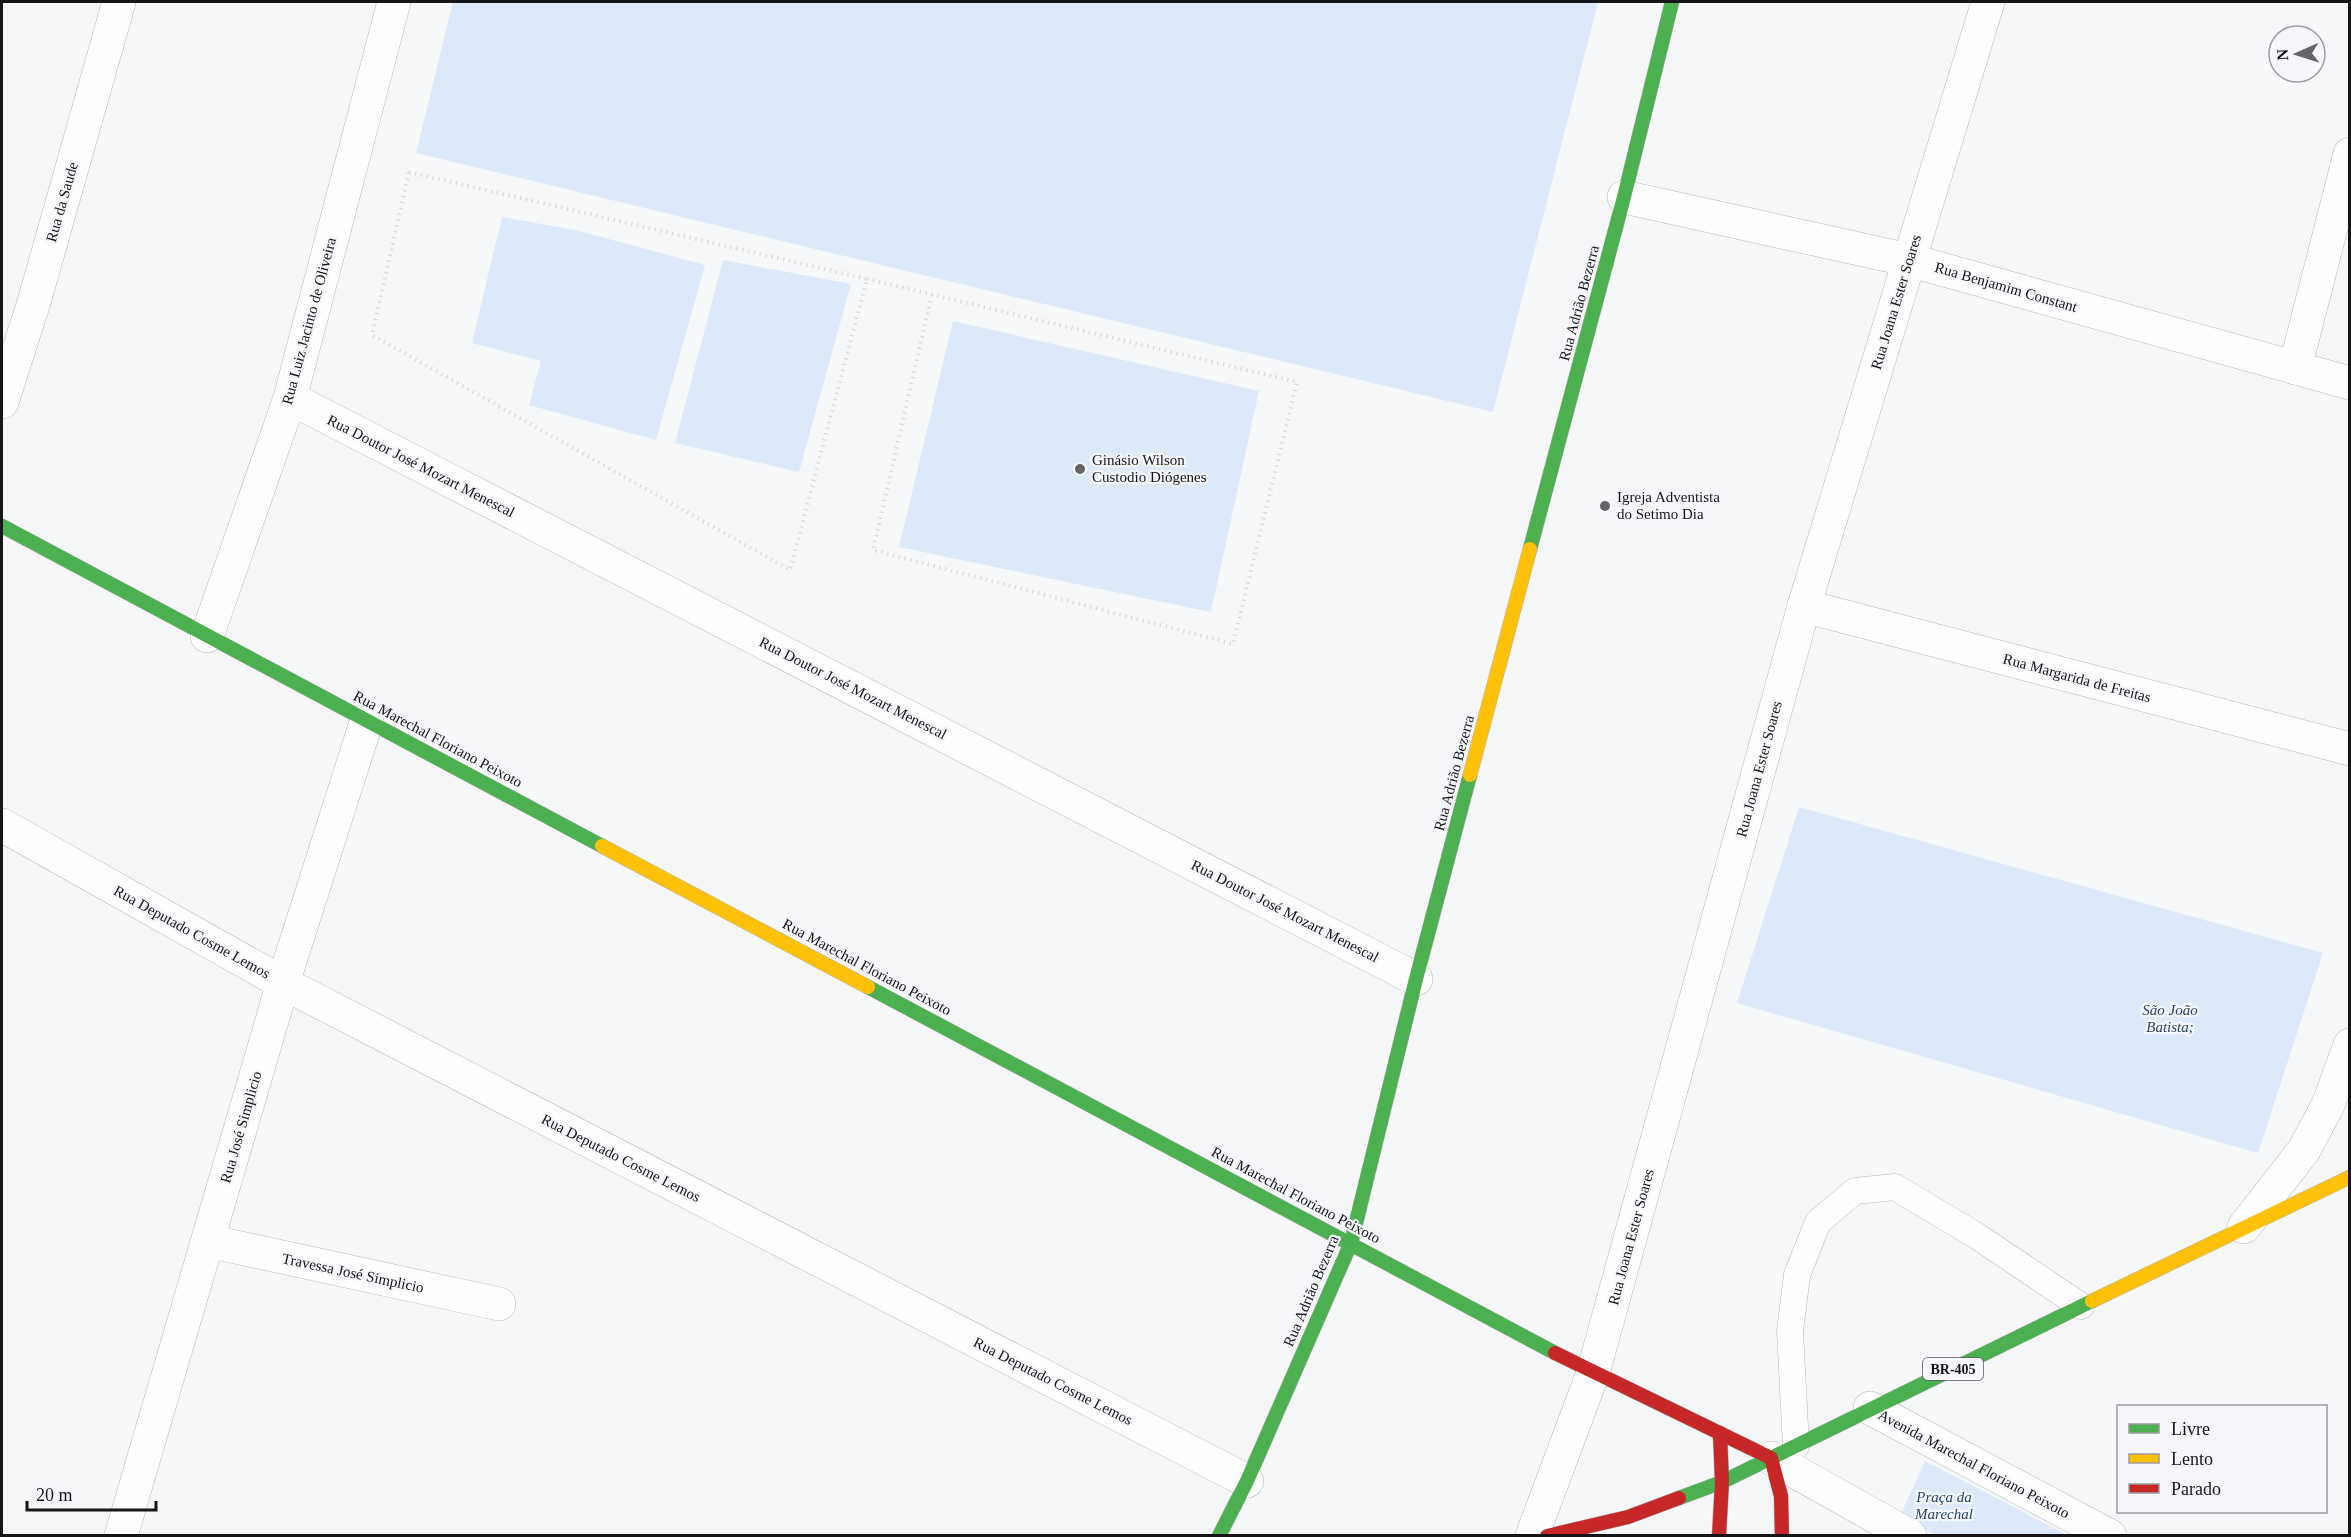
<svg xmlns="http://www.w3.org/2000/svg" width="2351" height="1537" font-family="Georgia,serif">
<rect width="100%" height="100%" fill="#f6f7f9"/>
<g fill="#dde9f9">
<path d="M 453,2 L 1598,2 L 1493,412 L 416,153 Z"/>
<path d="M 502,217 L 579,231 L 705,265 L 656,440 L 529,405 L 541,361 L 472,343 Z"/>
<path d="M 723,260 L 851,284 L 799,472 L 675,443 Z"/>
<path d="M 953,321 L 1259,391 L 1211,612 L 899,547 Z"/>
<path d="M 1799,807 L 2323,953 L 2258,1153 L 1737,1003 Z"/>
<path d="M 1925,1461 L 2067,1535 L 1936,1535 L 1900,1516 Z"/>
</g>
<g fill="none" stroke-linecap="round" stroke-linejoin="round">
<defs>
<path id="lane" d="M 1796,1446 L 1790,1331 L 1797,1275 L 1818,1222 L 1855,1191 L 1895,1187 L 1977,1236 L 2081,1306"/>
<g id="street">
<path d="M 1624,197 L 1909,260 L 2350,383"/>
<path d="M 2295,368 L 2350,154"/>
<path d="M 290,398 L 1416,979"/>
<path d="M 2,402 L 34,302 L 119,2"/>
<path d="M 1804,606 L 2350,749"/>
<path d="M 207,636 L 290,398 L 394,2"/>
<path d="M 2,825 L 283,983 L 1247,1481"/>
<path d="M 2244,1227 L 2304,1150 L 2328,1105 L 2350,1045"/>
<path d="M 208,1241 L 499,1304"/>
<path d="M 1870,1408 L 2110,1536"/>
<path d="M 1771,1458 L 1910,1536"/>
<path d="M 121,1536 L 283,983 L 367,720"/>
<path d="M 1532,1536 L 1593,1373 L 1804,606 L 1988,2"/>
</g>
<g id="fast">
<path d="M 2,526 L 602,846"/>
<path d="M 1530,549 L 1624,197 L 1672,2"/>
<path d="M 868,987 L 1555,1353"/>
<path d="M 1679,1498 L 1722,1482 L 2092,1301"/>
<path d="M 1219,1536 L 1247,1481 L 1351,1243 L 1416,979 L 1470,775"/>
</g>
<g id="slow">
<path d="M 1470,775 L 1530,549"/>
<path d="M 602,846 L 868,987"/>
<path d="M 2092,1301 L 2350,1177"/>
</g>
<g id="jam">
<path d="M 1555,1353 L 1771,1458 L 1781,1496 L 1782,1536"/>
<path d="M 1547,1536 L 1628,1517 L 1679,1498"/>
<path d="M 1719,1536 L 1722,1482 L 1720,1433"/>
</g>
</defs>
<use href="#lane" stroke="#b5b6b8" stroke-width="27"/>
<use href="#street" stroke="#b5b6b8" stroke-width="34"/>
<use href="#fast" stroke="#b5b6b8" stroke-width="15"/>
<use href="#slow" stroke="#b5b6b8" stroke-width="15"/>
<use href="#jam" stroke="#b5b6b8" stroke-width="15"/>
<g stroke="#dbdbdc" stroke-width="4" stroke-dasharray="1.5 4.5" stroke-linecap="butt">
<path d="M 409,172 L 867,279 L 790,570 L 372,335 Z"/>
<path d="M 867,279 L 1297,382 L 1233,644 L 873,550 L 932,294"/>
</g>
<use href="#lane" stroke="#fefefe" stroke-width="26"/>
<use href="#street" stroke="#fefefe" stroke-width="33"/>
<use href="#fast" stroke="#4caf50" stroke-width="14"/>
<use href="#slow" stroke="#ffc107" stroke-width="14"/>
<use href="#jam" stroke="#c62828" stroke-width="14"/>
</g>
<g fill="#646567" stroke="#f5f7fa" stroke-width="2">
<circle cx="1080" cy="469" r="6"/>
<circle cx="1605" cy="506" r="6"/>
</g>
<g text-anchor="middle" stroke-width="4.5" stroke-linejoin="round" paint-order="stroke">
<rect fill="#f5f7fa" stroke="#595a5c" stroke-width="1.5" x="1923" y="1358" width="60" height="22" rx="4.5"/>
<g font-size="14" font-weight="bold" fill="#161618">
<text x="1953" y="1374">BR-405</text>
</g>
<g font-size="15" fill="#161618" stroke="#f5f7fa">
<text transform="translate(62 202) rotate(-74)" y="5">Rua da Saude</text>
<text transform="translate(2006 287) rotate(16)" y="5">Rua Benjamim Constant</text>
<text transform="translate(1896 302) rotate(-73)" y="5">Rua Joana Ester Soares</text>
<text transform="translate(1579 303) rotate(-75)" y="5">Rua Adrião Bezerra</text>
<text transform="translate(309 321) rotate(-75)" y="5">Rua Luiz Jacinto de Oliveira</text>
<text transform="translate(421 466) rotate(27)" y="5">Rua Doutor José Mozart Menescal</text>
<text transform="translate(2077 678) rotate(15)" y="5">Rua Margarida de Freitas</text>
<text transform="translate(853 688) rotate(27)" y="5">Rua Doutor José Mozart Menescal</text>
<text transform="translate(438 739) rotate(28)" y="5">Rua Marechal Floriano Peixoto</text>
<text transform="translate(1759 769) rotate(-75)" y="5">Rua Joana Ester Soares</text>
<text transform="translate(1454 773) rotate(-75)" y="5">Rua Adrião Bezerra</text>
<text transform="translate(1285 911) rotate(27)" y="5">Rua Doutor José Mozart Menescal</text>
<text transform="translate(192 932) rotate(29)" y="5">Rua Deputado Cosme Lemos</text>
<text transform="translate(867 967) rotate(28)" y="5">Rua Marechal Floriano Peixoto</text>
<text transform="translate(241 1127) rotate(-74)" y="5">Rua José Simplicio</text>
<text transform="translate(621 1158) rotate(27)" y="5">Rua Deputado Cosme Lemos</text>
<text transform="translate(1296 1195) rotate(28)" y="5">Rua Marechal Floriano Peixoto</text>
<text transform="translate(1631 1237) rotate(-75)" y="5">Rua Joana Ester Soares</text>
<text transform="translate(353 1273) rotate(12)" y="5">Travessa José Simplicio</text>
<text transform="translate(1311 1291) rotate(-67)" y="5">Rua Adrião Bezerra</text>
<text transform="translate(1053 1381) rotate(27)" y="5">Rua Deputado Cosme Lemos</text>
<text transform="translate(1974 1464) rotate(28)" y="5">Avenida Marechal Floriano Peixoto</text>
</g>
<g font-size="15" fill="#161618" stroke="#f5f7fa" text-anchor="start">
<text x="1092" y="465">Ginásio Wilson<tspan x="1092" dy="17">Custodio Diógenes</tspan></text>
<text x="1617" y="502">Igreja Adventista<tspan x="1617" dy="17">do Setimo Dia</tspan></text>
</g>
<g font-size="15" font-style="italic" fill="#264570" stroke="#f5f7fa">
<text x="2170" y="1015">São João<tspan x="2170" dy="17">Batista;</tspan></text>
<text x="1944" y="1502">Praça da<tspan x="1944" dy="17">Marechal</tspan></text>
</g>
</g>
<rect width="2351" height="1537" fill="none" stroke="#161618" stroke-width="6"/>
<rect x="2117" y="1405" width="210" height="108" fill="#f5f7fa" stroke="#9c9da0" stroke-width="1.5"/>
<rect x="2129" y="1424" width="30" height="9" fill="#4caf50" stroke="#9c9da0" stroke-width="1.5"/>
<text x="2171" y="1435" font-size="18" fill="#161618">Livre</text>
<rect x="2129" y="1454" width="30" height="9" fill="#ffc107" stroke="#9c9da0" stroke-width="1.5"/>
<text x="2171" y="1465" font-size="18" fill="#161618">Lento</text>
<rect x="2129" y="1484" width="30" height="9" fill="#c62828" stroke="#9c9da0" stroke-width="1.5"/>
<text x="2171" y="1495" font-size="18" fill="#161618">Parado</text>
<g transform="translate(2297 54) rotate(267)"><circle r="28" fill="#f5f7fa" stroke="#9c9da0" stroke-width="1.5"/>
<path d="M0-4.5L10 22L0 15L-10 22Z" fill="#646567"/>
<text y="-9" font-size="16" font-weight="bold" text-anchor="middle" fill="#161618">N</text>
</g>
<path d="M27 1501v9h129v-9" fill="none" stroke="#161618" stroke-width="3"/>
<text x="36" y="1501" font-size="18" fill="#161618" stroke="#f5f7fa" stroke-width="4.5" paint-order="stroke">20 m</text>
</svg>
